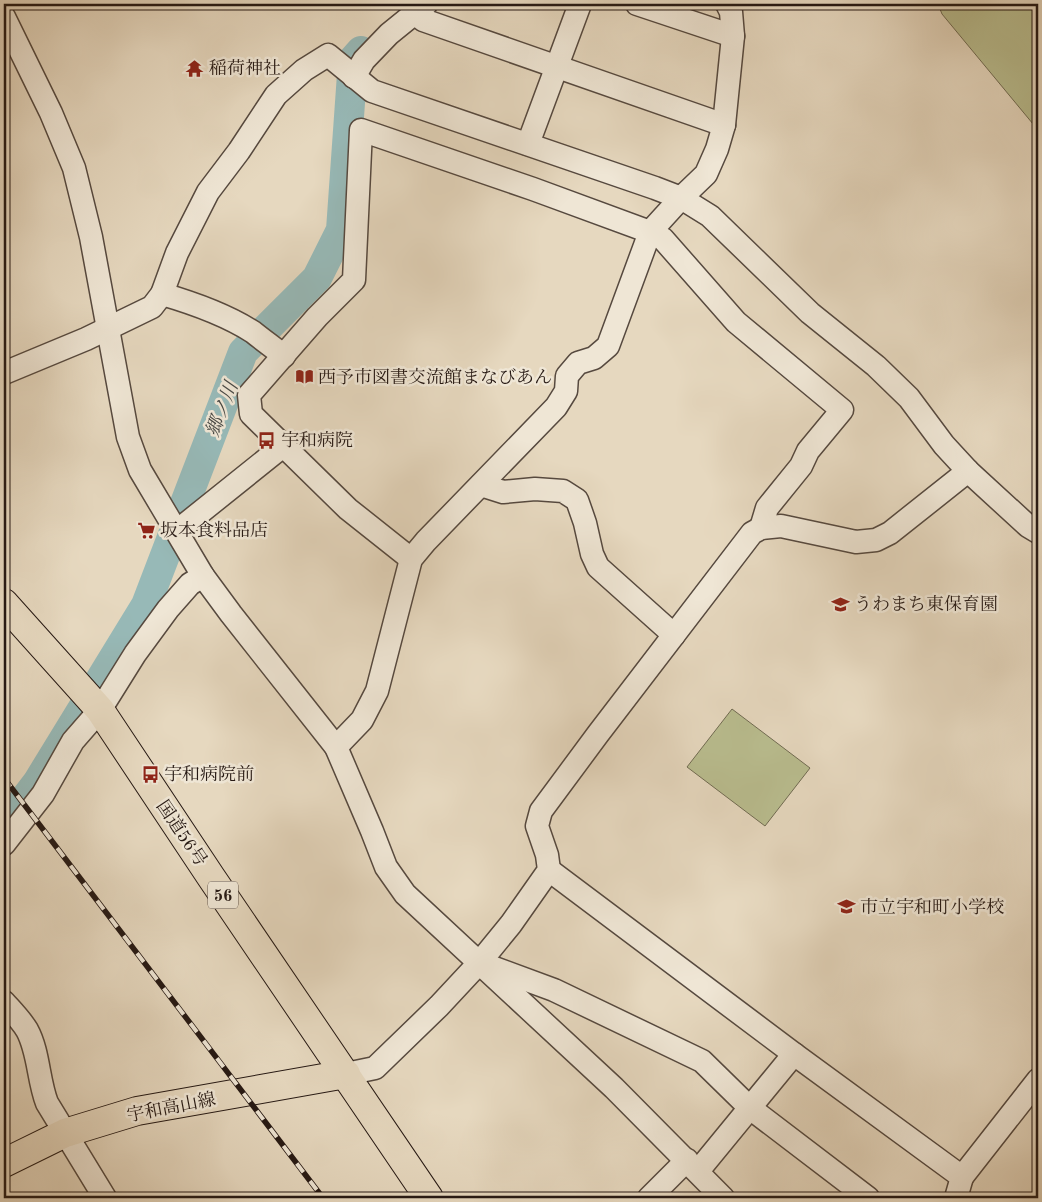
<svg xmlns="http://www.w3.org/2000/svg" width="1042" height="1202" font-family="'Old Standard TT','Noto Serif JP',serif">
<rect width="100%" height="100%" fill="#e6d8bf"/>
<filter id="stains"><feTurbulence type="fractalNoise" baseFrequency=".004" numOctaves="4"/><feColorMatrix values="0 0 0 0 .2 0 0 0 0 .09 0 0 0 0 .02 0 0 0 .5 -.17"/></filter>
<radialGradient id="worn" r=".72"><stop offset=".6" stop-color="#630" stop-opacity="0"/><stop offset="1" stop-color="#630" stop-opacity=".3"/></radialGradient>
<g fill="#b9bd8f" stroke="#706b52">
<path d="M 938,4 L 1038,4 L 1038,130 L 942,14 Z"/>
<path d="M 732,709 L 810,768 L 765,826 L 687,767 Z"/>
</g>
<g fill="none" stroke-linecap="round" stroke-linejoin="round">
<path stroke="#97b9b7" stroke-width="30" d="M 4,826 L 37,783 L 146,605 L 243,352 L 317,278 L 341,230 L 353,60 L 361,51"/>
<defs>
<g id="minor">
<path d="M 637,4 L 733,36"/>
<path d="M 416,13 L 423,20 L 724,125"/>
<path d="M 4,17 L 51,113 L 74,168 L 91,237 L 128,437 L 140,470 L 203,576 L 231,614 L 336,747 L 372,831 L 386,867 L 405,894 L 614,1088 L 723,1198"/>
<path d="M 354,77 L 364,60 L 389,34 L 426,4"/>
<path d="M 528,144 L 580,4"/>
<path d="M 162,294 C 193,303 225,314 253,332 C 263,340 274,348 284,356"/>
<path d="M 4,373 L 86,339 L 152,307 L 162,294 L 177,253 L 208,192 L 239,151 L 276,95 L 304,70 L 328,55 L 372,91 L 655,188 L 681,198 L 710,216 L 810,313 L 876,366 L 909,398 L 944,445 L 968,471 L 1028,526 L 1038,532"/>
<path d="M 481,485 L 503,492 L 535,489 L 563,491 L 577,500 L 585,523 L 592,554 L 598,567 L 674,635"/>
<path d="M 177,531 L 283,446"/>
<path d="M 411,559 L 348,509 L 251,414 L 249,395 L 317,317 L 354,280 L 361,130 L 533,189 L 650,232 L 663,239 L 736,322 L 842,410 L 808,451 L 801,466 L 767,508 L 761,528"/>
<path d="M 336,747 L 362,720 L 377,691 L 411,559 L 426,541 L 556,407 L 566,391 L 567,376 L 578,363 L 594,358 L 608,346 L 650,232 L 681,198 L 706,174 L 717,149 L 724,125 L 733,36 L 731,12 L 727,4"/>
<path d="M 4,844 L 43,794 L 73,741 L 100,710 L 135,654 L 168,609 L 190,584 L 203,576"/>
<path d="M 549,870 L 794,1054 L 962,1177 L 956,1198"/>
<path d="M 489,966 L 554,990 L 702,1061 L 750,1108 L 868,1198"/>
<path d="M 4,1002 C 12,1011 21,1020 27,1030 C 39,1052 38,1080 47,1103 L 105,1198"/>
<path d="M 346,1074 L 375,1068 L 439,1006 L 480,962 L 511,924 L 549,870 L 547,855 L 537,826 L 541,811 L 598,734 L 752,533 L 761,528 L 781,526 L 856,542 L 876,540 L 890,533 L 968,471"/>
<path d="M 698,1171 L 794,1054"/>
<path d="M 962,1177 L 1038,1080"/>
<path d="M 649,1198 L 687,1160"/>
</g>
<path id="major" d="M 4,1163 L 65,1133 L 137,1111 L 346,1074"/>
<path id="highway" d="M 4,603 L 100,710 L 211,877 L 429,1198"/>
</defs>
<use href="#minor" stroke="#56493f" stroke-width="25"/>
<use href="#major" stroke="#261914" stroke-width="30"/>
<use href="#highway" stroke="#261914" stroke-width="30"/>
<use href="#minor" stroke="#efe6d5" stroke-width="22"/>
<use href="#major" stroke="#e6d8bf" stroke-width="28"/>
<use href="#highway" stroke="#e6d8bf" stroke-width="28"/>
<defs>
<path id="rail" d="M 4,778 L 323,1198"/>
</defs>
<use href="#rail" stroke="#261914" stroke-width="5.5"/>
<use href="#rail" stroke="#efe6d5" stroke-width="4" stroke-dasharray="11" stroke-linecap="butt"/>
</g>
<defs>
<symbol id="temple-bare" viewBox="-9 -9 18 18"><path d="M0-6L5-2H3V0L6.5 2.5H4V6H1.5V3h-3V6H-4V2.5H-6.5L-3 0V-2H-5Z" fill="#8f2418" stroke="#efe6d5" stroke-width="2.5" paint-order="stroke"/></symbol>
<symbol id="library-bare" viewBox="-9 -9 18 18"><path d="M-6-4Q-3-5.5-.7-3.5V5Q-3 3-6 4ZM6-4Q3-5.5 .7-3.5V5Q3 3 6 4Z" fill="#8f2418" stroke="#efe6d5" stroke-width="2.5" paint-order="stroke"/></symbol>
<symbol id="bus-bare" viewBox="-9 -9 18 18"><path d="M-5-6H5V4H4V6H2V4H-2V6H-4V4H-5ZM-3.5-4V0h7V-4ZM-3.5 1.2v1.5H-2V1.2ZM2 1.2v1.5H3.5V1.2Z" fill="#8f2418" stroke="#efe6d5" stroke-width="2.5" paint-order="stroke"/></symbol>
<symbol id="supermarket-bare" viewBox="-9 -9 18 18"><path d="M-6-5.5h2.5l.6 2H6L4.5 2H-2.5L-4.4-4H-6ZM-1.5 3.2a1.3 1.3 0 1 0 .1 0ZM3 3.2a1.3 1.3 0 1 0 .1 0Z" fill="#8f2418" stroke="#efe6d5" stroke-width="2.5" paint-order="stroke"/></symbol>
<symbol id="school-bare" viewBox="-9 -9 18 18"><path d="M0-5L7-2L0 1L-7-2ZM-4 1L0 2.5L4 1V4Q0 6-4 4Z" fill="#8f2418" stroke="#efe6d5" stroke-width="2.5" paint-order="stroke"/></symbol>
</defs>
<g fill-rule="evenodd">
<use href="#temple-bare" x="182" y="56" width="25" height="25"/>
<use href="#library-bare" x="292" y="364" width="25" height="25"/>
<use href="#bus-bare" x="254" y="428" width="25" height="25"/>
<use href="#supermarket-bare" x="134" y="518" width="25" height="25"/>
<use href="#school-bare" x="828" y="592" width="25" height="25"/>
<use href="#bus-bare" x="138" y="762" width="25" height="25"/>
<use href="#school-bare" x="834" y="894" width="25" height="25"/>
</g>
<g text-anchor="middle" stroke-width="5" stroke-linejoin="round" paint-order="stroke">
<rect fill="#efe6d5" stroke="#62564e" stroke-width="1" x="208" y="881.5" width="30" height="27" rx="4"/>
<g font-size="16" font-weight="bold" fill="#261914">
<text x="223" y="901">56</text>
</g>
<g font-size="18" fill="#261914" stroke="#efe6d5" text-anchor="start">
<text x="209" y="74">稲荷神社</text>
<text x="318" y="383">西予市図書交流館まなびあん</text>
<text x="281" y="446">宇和病院</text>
<text x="160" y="536">坂本食料品店</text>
<text x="854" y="610">うわまち東保育園</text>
<text x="164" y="780">宇和病院前</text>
<text x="860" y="913">市立宇和町小学校</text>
</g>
<g font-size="18" fill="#261914" stroke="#efe6d5">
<text transform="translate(182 833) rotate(56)" y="6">国道56号</text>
<text transform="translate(171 1107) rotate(-11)" y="6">宇和高山線</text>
</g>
<g font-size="19" font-style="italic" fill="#484945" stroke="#efe6d5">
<text transform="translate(221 409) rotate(-69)" y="7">郷ノ川</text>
</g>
</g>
<rect width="1042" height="1202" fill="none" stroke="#e6d8bf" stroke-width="20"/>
<rect x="5" y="5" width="1032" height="1192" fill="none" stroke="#261914" stroke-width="2.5"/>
<rect x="10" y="10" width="1022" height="1182" fill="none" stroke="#261914"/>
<rect width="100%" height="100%" filter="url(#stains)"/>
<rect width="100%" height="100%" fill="url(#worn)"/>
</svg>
